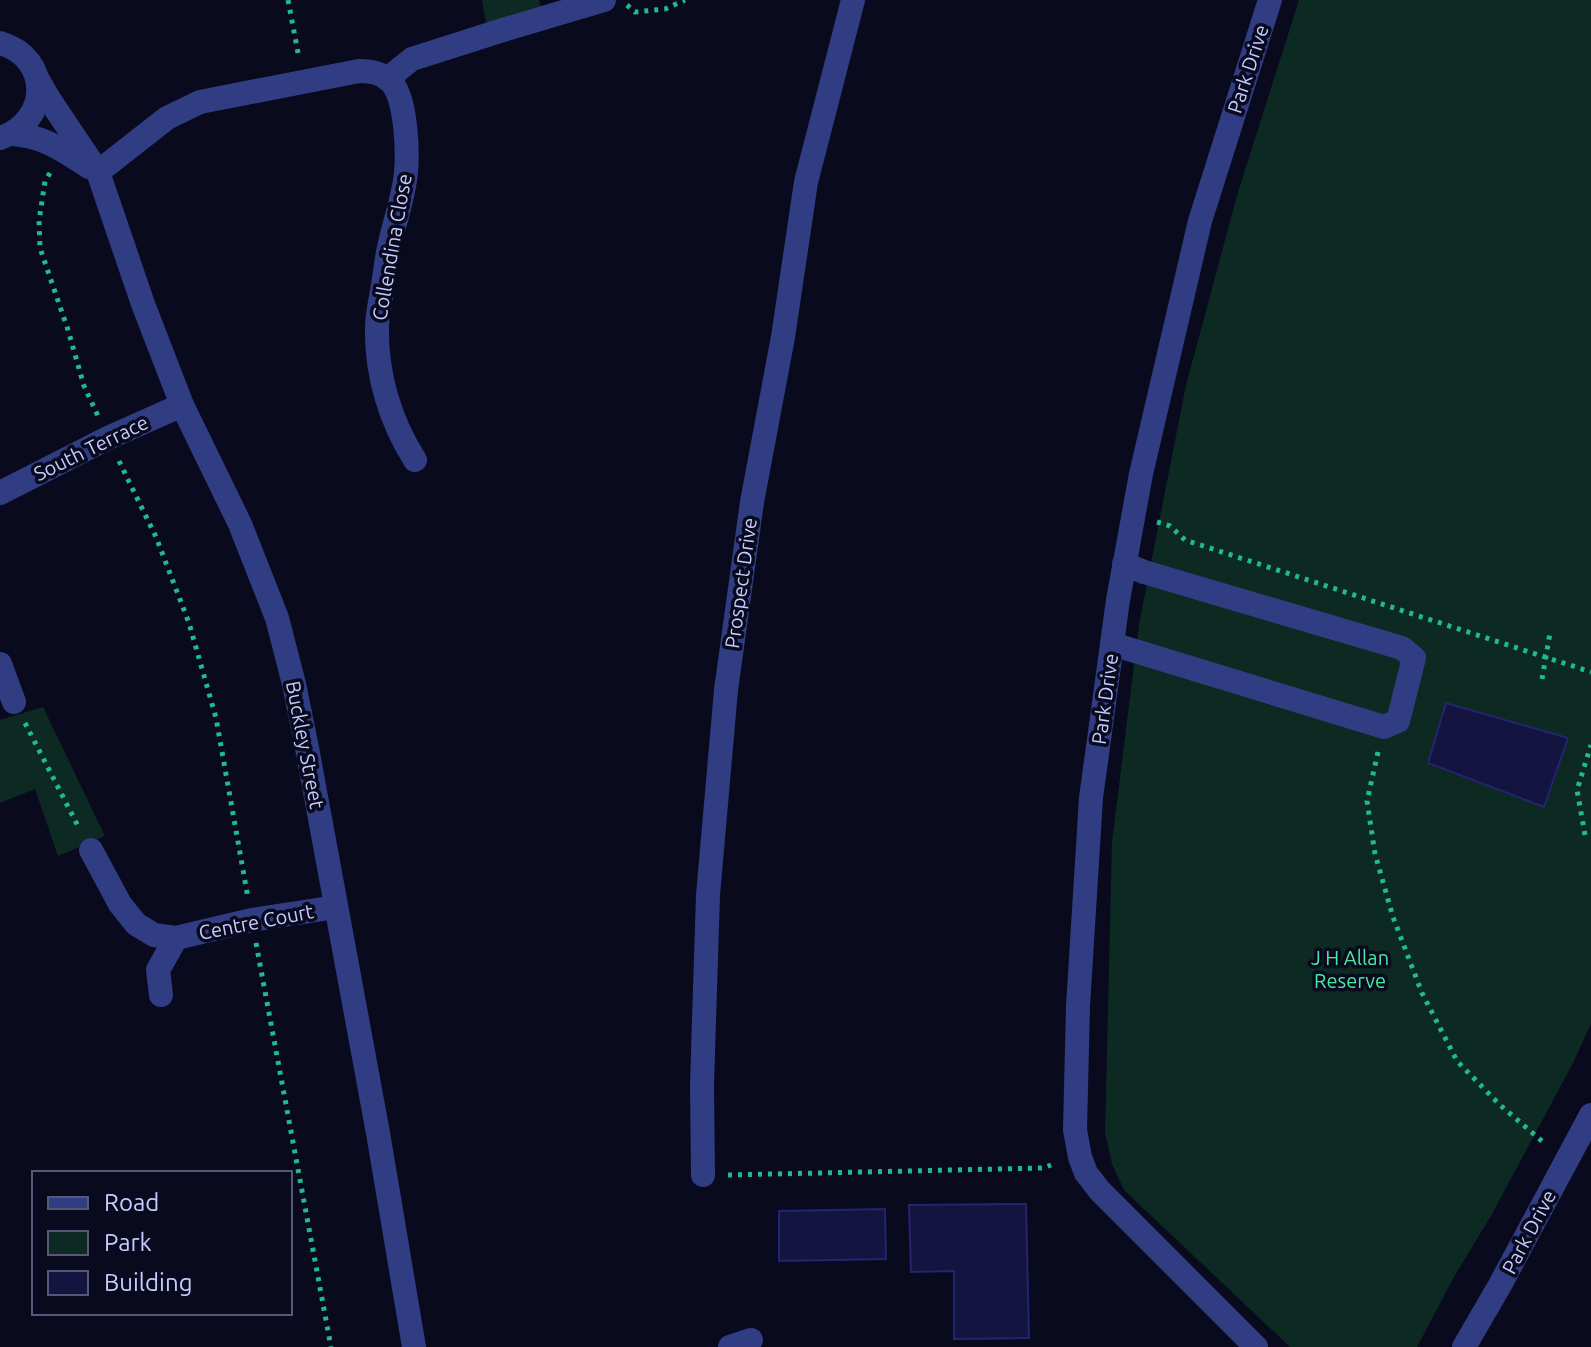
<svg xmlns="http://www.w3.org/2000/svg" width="1591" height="1347" font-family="Ubuntu,sans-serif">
<rect width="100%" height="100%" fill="#0a0a1e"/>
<g fill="#0c2922">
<path d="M 482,0 L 539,0 L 541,8 L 486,24 Z"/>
<path d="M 1299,0 L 1591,0 L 1591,1024 L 1572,1065 L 1492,1214 L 1454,1277 L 1417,1347 L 1290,1347 L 1124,1190 L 1112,1164 L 1105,1132 L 1112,842 L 1139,624 L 1186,385 L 1238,192 Z"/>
<path d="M 43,707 L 105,836 L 58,856 L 35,789 L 0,803 L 0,720 Z"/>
</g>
<g fill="#141441" stroke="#24246f" stroke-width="2">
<path d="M 1446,703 L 1568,738 L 1544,807 L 1428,763 Z"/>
<path d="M 1026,1204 L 1029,1338 L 954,1339 L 954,1271 L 911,1272 L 909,1205 Z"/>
<path d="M 885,1209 L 886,1259 L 779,1261 L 779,1211 Z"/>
</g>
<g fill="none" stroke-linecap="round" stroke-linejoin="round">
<g stroke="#21b992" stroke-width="5" stroke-dasharray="4 6" stroke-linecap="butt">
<path d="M 288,0 L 299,58"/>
<path d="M 627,5 L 635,12 L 665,9 L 685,0"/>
<path d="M 50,173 L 45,181 L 39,221 L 40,248 L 68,330 L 84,386 L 98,416"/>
<path d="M 119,461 L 156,537 L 189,623 L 216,718 L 248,898"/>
<path d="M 1157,522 L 1170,526 L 1185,540 L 1591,672"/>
<path d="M 1542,679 L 1550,633"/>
<path d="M 25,723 L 79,828"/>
<path d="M 1378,752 L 1367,801 L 1375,854 L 1393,917 L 1422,993 L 1457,1061 L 1500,1105 L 1543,1142"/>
<path d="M 1585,835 L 1577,790 L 1591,745"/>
<path d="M 256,943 L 331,1347"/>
<path d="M 728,1175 L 1043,1168 L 1051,1165"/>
</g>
<g stroke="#303d82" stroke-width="24">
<path d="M 0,43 C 52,58 50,122 0,138"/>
<path d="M 37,78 L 49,99 L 98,172 L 143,304 L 182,405 L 240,524 L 277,618 L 294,684 L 307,748 L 378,1133 L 414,1347"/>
<path d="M 387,79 L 412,59 L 506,29 L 604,0"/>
<path d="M 12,134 C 44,136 62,150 89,167"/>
<path d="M 98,172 L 167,118 L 200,102 L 359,71 C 370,71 384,73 392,83 C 406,100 408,150 406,172 C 404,196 395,220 390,243 C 386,259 385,275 382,291 C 380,303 377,316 377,327 C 376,374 390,421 415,460"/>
<path d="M 0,493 L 108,438 L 182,405"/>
<path d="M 1112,644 L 1384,727 L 1398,721 L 1414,658 L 1402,648 L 1144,572 L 1124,564"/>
<path d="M 0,664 L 14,702"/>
<path d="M 91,850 L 120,904 L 136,924 L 154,935 L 176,938 L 252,920 L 336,907"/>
<path d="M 161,995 L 158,970 L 176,938"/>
<path d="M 703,1175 L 702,1084 L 708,895 L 726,690 L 752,502 L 783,337 L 806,182 L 853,0"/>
<path d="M 730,1347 L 751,1340"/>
<path d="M 1256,1347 L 1100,1191 L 1086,1173 L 1080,1157 L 1075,1130 L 1078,1006 L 1091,798 L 1118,600 L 1141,474 L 1200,221 L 1270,0"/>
<path d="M 1464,1347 L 1500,1285 L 1591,1115"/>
</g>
</g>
<g text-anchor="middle" stroke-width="7" stroke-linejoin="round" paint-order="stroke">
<g font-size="20" fill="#c7ccff" stroke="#0a0a1e">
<text transform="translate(1248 69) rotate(-72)" y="7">Park Drive</text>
<text transform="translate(392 247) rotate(-80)" y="7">Collendina Close</text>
<text transform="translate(91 448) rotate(-26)" y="7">South Terrace</text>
<text transform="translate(741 583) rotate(-82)" y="7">Prospect Drive</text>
<text transform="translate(1105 699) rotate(-82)" y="7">Park Drive</text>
<text transform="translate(305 745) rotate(79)" y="7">Buckley Street</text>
<text transform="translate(256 922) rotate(-11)" y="7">Centre Court</text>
<text transform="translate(1529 1232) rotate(-62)" y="7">Park Drive</text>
</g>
<g font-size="20" fill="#48eaa1" stroke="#0a0a1e">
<text x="1350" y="965">J H Allan<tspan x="1350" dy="23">Reserve</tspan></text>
</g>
</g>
<rect x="32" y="1171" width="260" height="144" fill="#0a0a1e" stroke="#565878" stroke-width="2"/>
<rect x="48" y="1197" width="40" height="12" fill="#303d82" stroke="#565878" stroke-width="2"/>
<text x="104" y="1211" font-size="24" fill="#c7ccff">Road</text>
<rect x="48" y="1231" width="40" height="24" fill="#0c2922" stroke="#565878" stroke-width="2"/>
<text x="104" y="1251" font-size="24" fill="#c7ccff">Park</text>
<rect x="48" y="1271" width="40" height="24" fill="#141441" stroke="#565878" stroke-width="2"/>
<text x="104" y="1291" font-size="24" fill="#c7ccff">Building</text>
</svg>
